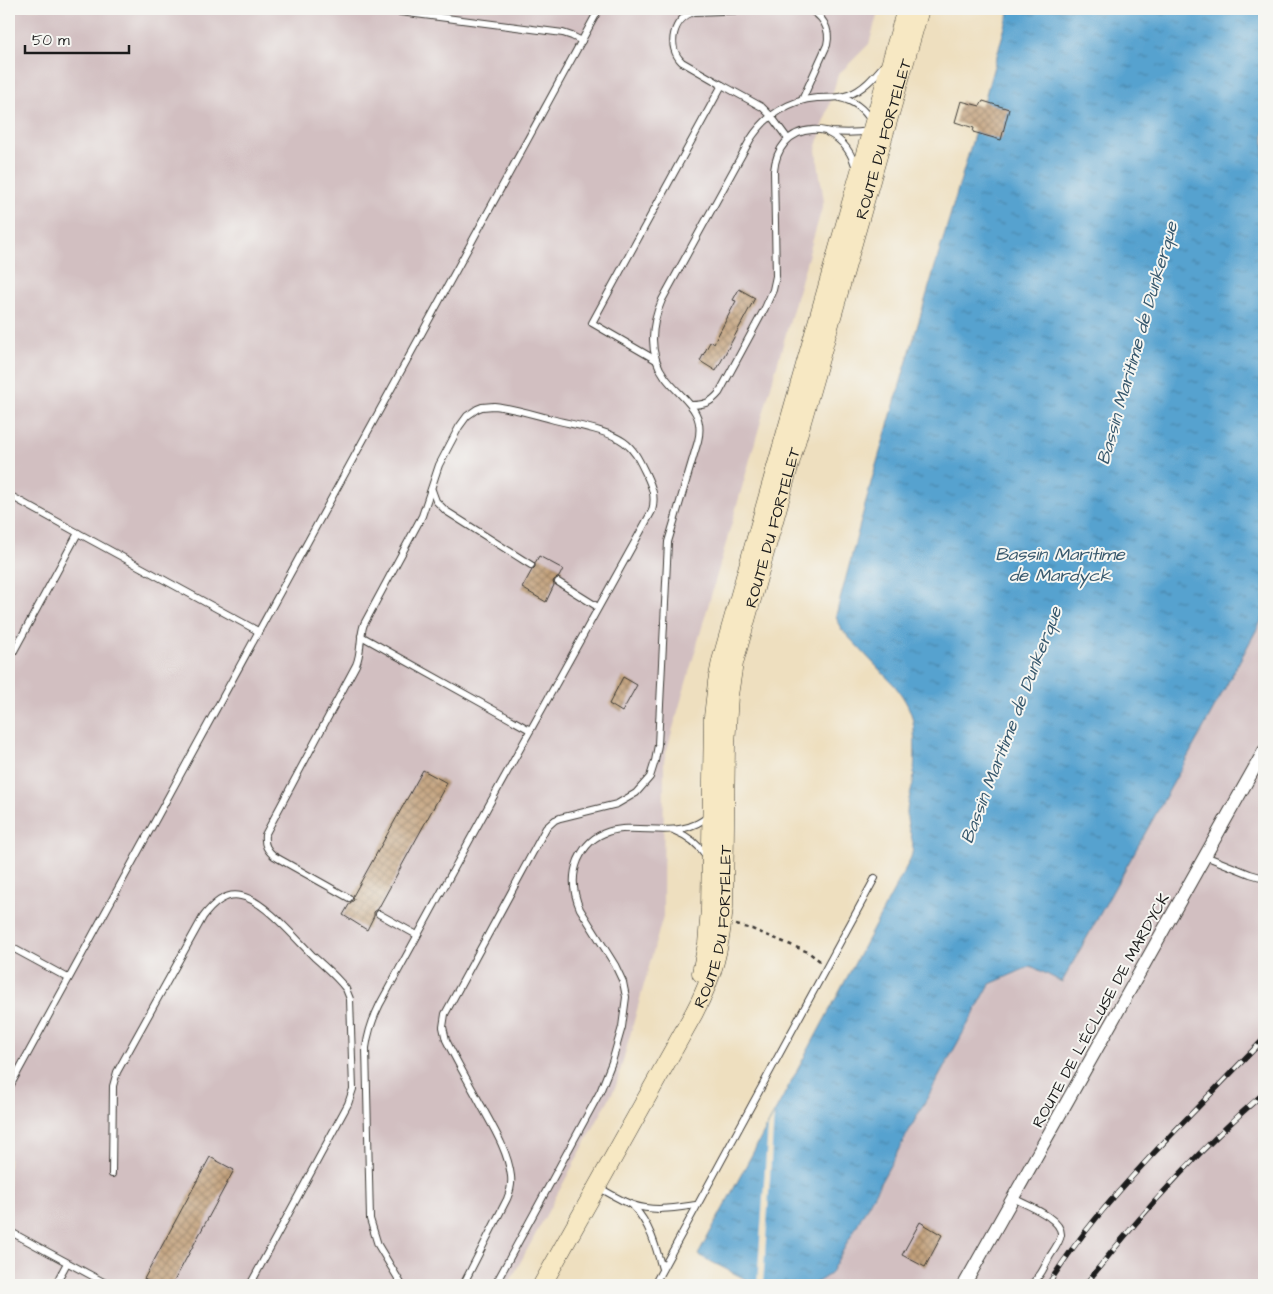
<svg xmlns="http://www.w3.org/2000/svg" width="1273" height="1294" font-family="'Architects Daughter',sans-serif">
<defs>
<pattern id="water-ripples" width="26" height="14" patternUnits="userSpaceOnUse" patternTransform="scale(1.25)"><rect width="26" height="14" fill="#57a2cf"/><path d="M2 4q2-2 4 0t4 0M15 11q2-2 4 0t4 0" fill="none" stroke="#4783a7"/></pattern>
<pattern id="building-cross-hatch" width="8" height="8" patternUnits="userSpaceOnUse" patternTransform="scale(1.25)"><rect width="8" height="8" fill="#c2a07b"/><path d="M0 0l8 8M0 8l8-8" fill="none" stroke="#9d8264"/></pattern>
</defs>
<rect width="100%" height="100%" fill="#f6f6f2"/>
<filter id="ink" filterUnits="userSpaceOnUse"><feTurbulence type="fractalNoise" baseFrequency=".02" numOctaves="2"/><feDisplacementMap in="SourceGraphic" scale="10" xChannelSelector="R" yChannelSelector="G"/><feConvolveMatrix kernelMatrix="1 2 1 2 8 2 1 2 1" color-interpolation-filters="sRGB"/></filter>
<filter id="wash" filterUnits="userSpaceOnUse"><feTurbulence type="fractalNoise" baseFrequency=".0096" numOctaves="4" result="noise"/><feDisplacementMap in="SourceGraphic" scale="20" xChannelSelector="R" yChannelSelector="G"/><feGaussianBlur stdDeviation="1.12" result="paint"/><feColorMatrix in="noise" values="0 0 0 0 0 0 0 0 0 0 0 0 0 0 0 0 0 1.4 0 .05"/><feComposite in="paint" operator="in"/></filter>
<g filter="url(#wash)">
<rect width="100%" height="100%" fill="#eedfbf"/>
<g fill="#d2bfc1">
<path d="M 9,9 L 879,9 L 869,44 L 838,75 L 816,150 L 824,201 L 664,760 L 663,916 L 616,1086 L 508,1285 L 9,1285 Z"/>
<path d="M 1264,616 L 1264,1285 L 813,1285 L 830,1274 L 990,984 L 1031,966 L 1062,982 L 1186,760 Z"/>
</g>
<path fill="url(#water-ripples)" stroke="#3a5f76" d="M 1010,9 L 1264,9 L 1264,616 L 1186,760 L 1062,982 L 1031,966 L 990,984 L 830,1274 L 813,1285 L 757,1285 L 698,1255 L 909,862 C 919,840 906,834 907,813 C 907,803 911,793 913,783 C 915,765 916,734 912,717 C 909,706 902,695 895,686 L 842,630 L 838,623 L 836,615 L 872,479 L 985,98 Z"/>
<path fill="#eedfbf" d="M 774,1115 L 763,1285 L 757,1285 L 768,1126 Z"/>
<g id="blocks">
<g fill="url(#building-cross-hatch)">
<path d="M 961,101 L 980,106 L 983,101 L 1009,109 L 1001,140 L 973,132 L 974,128 L 955,122 Z"/>
<path d="M 739,289 L 755,298 L 716,371 L 700,361 L 710,342 L 714,343 L 736,301 L 733,300 Z"/>
<path d="M 539,556 L 563,569 L 559,577 L 554,580 L 553,582 L 554,585 L 546,602 L 522,588 L 532,570 L 535,567 L 535,563 Z"/>
<path d="M 623,677 L 637,685 L 622,712 L 609,704 Z"/>
<path d="M 423,770 L 447,783 L 378,909 L 374,912 L 374,916 L 367,930 L 343,915 L 350,903 L 354,900 L 353,896 Z"/>
<path d="M 210,1157 L 234,1170 L 172,1285 L 155,1285 L 144,1279 Z"/>
<path d="M 920,1222 L 942,1235 L 925,1267 L 902,1255 Z"/>
</g>
</g>
</g>
<g filter="url(#ink)">
<use href="#blocks" fill-opacity="0" stroke="#3c3934" stroke-width="1"/>
<g fill="none" stroke-linecap="round" stroke-linejoin="round">
<defs>
<g id="service">
<path d="M 377,9 L 563,33 L 572,36 L 582,41"/>
<path d="M 722,85 L 682,62 C 666,47 673,18 694,12 L 778,9"/>
<path d="M 840,98 C 855,101 864,109 871,121"/>
<path d="M 802,100 L 827,45 C 831,29 822,14 807,9"/>
<path d="M 828,133 C 843,140 853,154 856,170"/>
<path d="M 656,360 L 592,323 L 722,85 L 762,107 L 771,116 L 788,139"/>
<path d="M 691,405 C 703,405 711,403 719,393 L 765,308 L 773,290 L 776,276 L 774,171 C 776,149 789,131 812,130 C 818,129 825,131 831,132 C 844,133 857,133 870,131"/>
<path d="M 432,490 L 436,501 L 446,511 L 531,565"/>
<path d="M 9,495 L 78,533"/>
<path d="M 558,582 L 598,607"/>
<path d="M 361,636 L 530,730"/>
<path d="M 9,660 L 78,533 L 258,631"/>
<path d="M 675,831 C 688,836 699,845 707,857"/>
<path d="M 1205,856 L 1250,874 L 1264,878"/>
<path d="M 349,898 L 274,856 C 267,850 264,845 265,835 L 356,665 C 362,651 359,637 364,624 L 422,516 L 439,465 L 459,427 L 467,416 L 477,409 L 482,407 L 494,406 C 513,408 532,414 551,419 C 573,425 606,429 624,442 C 635,450 640,462 646,474 C 652,487 656,496 652,511 L 490,803 L 380,1004 C 373,1018 368,1032 366,1048 L 370,1219 L 378,1245 L 402,1285"/>
<path d="M 379,914 L 417,935"/>
<path d="M 9,946 L 68,978"/>
<path d="M 9,1088 L 599,9"/>
<path d="M 112,1174 L 113,1086 L 117,1072 L 203,917 C 212,905 225,892 241,896 C 264,900 297,940 314,957 C 325,967 337,977 346,989 L 350,999 L 353,1089 L 348,1104 L 250,1285"/>
<path d="M 598,1187 C 609,1193 621,1201 633,1205 C 654,1212 675,1208 696,1205"/>
<path d="M 1013,1198 C 1026,1205 1062,1218 1061,1235 C 1060,1242 1054,1250 1050,1256 C 1045,1266 1040,1278 1030,1285"/>
<path d="M 633,1206 C 650,1224 656,1247 662,1269"/>
<path d="M 9,1231 L 109,1285"/>
<path d="M 55,1285 L 67,1263"/>
<path d="M 463,1285 L 507,1199 C 510,1192 512,1184 511,1176 C 508,1151 493,1127 481,1105 C 469,1083 457,1062 446,1040 L 443,1027 L 445,1014 L 546,828 L 555,820 L 560,818 L 617,804 L 636,793 L 650,777 L 655,761 L 658,745 L 668,542 L 698,441 C 706,409 681,399 665,377 C 648,354 651,325 662,300 L 750,140 C 765,116 789,100 817,98 C 827,97 838,99 848,95 C 863,90 874,77 884,65"/>
<path d="M 495,1285 L 600,1092 L 612,1062 L 622,1027 L 626,997 L 623,982 L 615,965 L 580,909 C 573,893 571,877 578,860 C 605,800 672,852 709,815"/>
<path d="M 654,1285 L 875,878"/>
</g>
<path id="minor" d="M 964,1285 L 1264,751"/>
<g id="secondary">
<path d="M 701,973 L 707,944 L 710,909 L 713,717 L 717,682 L 721,661 L 906,9"/>
<path id="s1" d="M 542,1285 L 694,1013 C 714,975 720,949 724,907 L 726,745 L 729,695 L 734,663 L 793,453 L 920,9"/>
</g>
</defs>
<use href="#service" stroke="#3c3934" stroke-width="8"/>
<use href="#minor" stroke="#3c3934" stroke-width="14"/>
<use href="#secondary" stroke="#3c3934" stroke-width="19"/>
<path stroke="#3c3934" stroke-width="2.5" stroke-dasharray="4 4" stroke-linecap="butt" d="M 736,925 L 752,929 L 808,952 L 820,961"/>
<use href="#service" stroke="#fff" stroke-width="6"/>
<use href="#minor" stroke="#fff" stroke-width="12"/>
<use href="#secondary" stroke="#f7e8c3" stroke-width="18"/>
<defs>
<g id="rail">
<path d="M 1048,1285 C 1077,1238 1113,1197 1150,1157 C 1188,1117 1226,1078 1264,1039"/>
<path d="M 1085,1285 C 1140,1215 1197,1151 1264,1093"/>
</g>
</defs>
<use href="#rail" stroke="#1c1c1c" stroke-width="5.5"/>
<use href="#rail" stroke="#f6f6f2" stroke-width="4" stroke-dasharray="11" stroke-linecap="butt"/>
</g>
</g>
<g text-anchor="middle" stroke-width="4" stroke-linejoin="round" paint-order="stroke">
<g font-size="16" fill="#1c1c1c" stroke="#f6f6f2">
<text dy="6" stroke="none"><textPath href="#s1" startOffset="1212">ROUTE DU FORTELET</textPath></text>
<text dy="6" stroke="none"><textPath href="#s1" startOffset="808">ROUTE DU FORTELET</textPath></text>
<text dy="6" stroke="none"><textPath href="#s1" startOffset="402">ROUTE DU FORTELET</textPath></text>
<text transform="translate(1100 1010) rotate(-61)" y="6">ROUTE DE L'ÉCLUSE DE MARDYCK</text>
</g>
<g font-size="18" font-style="italic" fill="#37586d" stroke="#f6f6f2">
<text transform="translate(1137 343) rotate(-74)" y="6">Bassin Maritime de Dunkerque</text>
<text x="1060" y="560">Bassin Maritime<tspan x="1060" dy="21">de Mardyck</tspan></text>
<text transform="translate(1011 725) rotate(-69)" y="6">Bassin Maritime de Dunkerque</text>
</g>
</g>
<rect width="1273" height="1294" fill="none" stroke="#f6f6f2" stroke-width="30"/>
<path d="M25 45v8h104v-8" fill="none" stroke="#1c1c1c" stroke-width="2.5"/>
<text x="32" y="45" font-size="15" fill="#1c1c1c" stroke="#f6f6f2" stroke-width="4" paint-order="stroke">50 m</text>
</svg>
